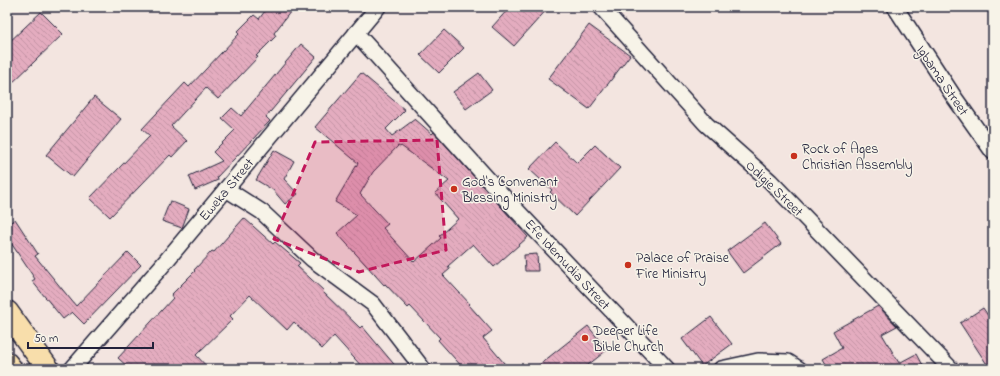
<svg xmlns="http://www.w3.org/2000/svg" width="1000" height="376" font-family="'Indie Flower',sans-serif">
<defs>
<pattern id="building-back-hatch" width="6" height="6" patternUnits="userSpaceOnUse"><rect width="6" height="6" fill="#e4acbf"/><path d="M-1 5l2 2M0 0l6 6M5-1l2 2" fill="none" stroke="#c394a5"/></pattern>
</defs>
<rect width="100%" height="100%" fill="#f3e5e0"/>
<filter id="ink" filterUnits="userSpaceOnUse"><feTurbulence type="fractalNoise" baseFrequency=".025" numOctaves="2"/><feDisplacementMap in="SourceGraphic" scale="8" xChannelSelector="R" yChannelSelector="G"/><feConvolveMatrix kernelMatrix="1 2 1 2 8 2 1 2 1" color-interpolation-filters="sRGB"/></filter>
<g filter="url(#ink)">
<g fill="url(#building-back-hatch)" stroke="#22223b" fill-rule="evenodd">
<path d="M 268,7 L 294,7 L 274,33 L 276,36 L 256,56 L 258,57 L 218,99 L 206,88 L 171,126 L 187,141 L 172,157 L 170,155 L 110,217 L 90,198 L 150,136 L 142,129 L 185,83 L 189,87 L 239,34 L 237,32 L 254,15 L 259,19 Z"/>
<path d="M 510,7 L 549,7 L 514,46 L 492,27 Z"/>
<path d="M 41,12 L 63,34 L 7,88 L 7,44 Z"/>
<path d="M 589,25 L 630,55 L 589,109 L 548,79 Z"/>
<path d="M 444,30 L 464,48 L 439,73 L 420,55 Z"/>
<path d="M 301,44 L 316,57 L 266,117 L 270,121 L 217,177 L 218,180 L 195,190 L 189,176 L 222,161 L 213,152 L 235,130 L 222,118 L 232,108 L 241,116 Z"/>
<path d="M 361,73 L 405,110 L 386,129 L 392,136 L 415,119 L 432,134 L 434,132 L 528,237 L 494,267 L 473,244 L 448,266 L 450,269 L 443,275 L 470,304 L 469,305 L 492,331 L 483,338 L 509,369 L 464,369 L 438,340 L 440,338 L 410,306 L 408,308 L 385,284 L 384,285 L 337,233 L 357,215 L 335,202 L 358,163 L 315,127 ZM 398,146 L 400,147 L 401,146 L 449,181 L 435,193 L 458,219 L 439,236 L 441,238 L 414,262 L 383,228 L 388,224 L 360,194 L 373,172 Z"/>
<path d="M 479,73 L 492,90 L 466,109 L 453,92 Z"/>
<path d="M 94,97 L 121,119 L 73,177 L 46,155 Z"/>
<path d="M 555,142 L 577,163 L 595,145 L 620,168 L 575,216 L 550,192 L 552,190 L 529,169 Z"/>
<path d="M 274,150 L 294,161 L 284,179 L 298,194 L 285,204 L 273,190 L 256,180 Z"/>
<path d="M 170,201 L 189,209 L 182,228 L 162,221 Z"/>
<path d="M 244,218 L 273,244 L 275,242 L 300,263 L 297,266 L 324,291 L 323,292 L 360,328 L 362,326 L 398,369 L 364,369 L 334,336 L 322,349 L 294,322 L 287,330 L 250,295 L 230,316 L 233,319 L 196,355 L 209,369 L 130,369 L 118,358 L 173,298 L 171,295 L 195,271 L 194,270 L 212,251 L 214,252 Z"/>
<path d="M 15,219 L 38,254 L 35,256 L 76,306 L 128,252 L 141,265 L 84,324 L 72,312 L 63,319 L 32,281 L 35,279 L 7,237 L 7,225 Z"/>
<path d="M 765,223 L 781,244 L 743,273 L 727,251 Z"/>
<path d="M 537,254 L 538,271 L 525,271 L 524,255 Z"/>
<path d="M 878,306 L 897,326 L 882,334 L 899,363 L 916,354 L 924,369 L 829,369 L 823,359 L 842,348 L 833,331 Z"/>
<path d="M 983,308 L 993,323 L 993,369 L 990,369 L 960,323 Z"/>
<path d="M 711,317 L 732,344 L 702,366 L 682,339 Z"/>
<path d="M 588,326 L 607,350 L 583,369 L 534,369 Z"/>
</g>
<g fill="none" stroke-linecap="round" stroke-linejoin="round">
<defs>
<g id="street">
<path d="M 601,7 L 706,124 L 770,181 L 951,369"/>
<path d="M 895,7 L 954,97 L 993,152"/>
<path d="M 356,33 L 503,196 L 667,369"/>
<path d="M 226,189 L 262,212 L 312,259 L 373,304 L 423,369"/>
<path d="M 72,369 L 161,267 L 378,7"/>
<path d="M 721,369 L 758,361 L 788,362 L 799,369"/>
</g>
<g id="primary">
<path d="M 7,312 L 48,369"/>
<path d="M 7,364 L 11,369"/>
</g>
</defs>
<use href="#street" stroke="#22223b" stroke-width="18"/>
<use href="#primary" stroke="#22223b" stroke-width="25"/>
<use href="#street" stroke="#f7f3e8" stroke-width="15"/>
<use href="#primary" stroke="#f8deab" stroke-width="22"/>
</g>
</g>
<path fill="#c2185b" fill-opacity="0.2" stroke="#c2185b" stroke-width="3" stroke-dasharray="8 5" stroke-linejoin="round" d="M 437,140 L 446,250 L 359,272 L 274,239 L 315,142 Z"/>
<g fill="#c8321e" stroke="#f7f3e8" stroke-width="1.5">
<circle cx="794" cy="156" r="4"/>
<circle cx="454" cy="189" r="4"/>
<circle cx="628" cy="265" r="4"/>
<circle cx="585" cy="338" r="4"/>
</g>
<g text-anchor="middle" stroke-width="3" stroke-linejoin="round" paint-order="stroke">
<g font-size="14" fill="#22223b" stroke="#f7f3e8">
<text transform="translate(943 80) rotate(56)" y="5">Igbama Street</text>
<text transform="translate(775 188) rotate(44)" y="5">Odigie Street</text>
<text transform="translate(226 189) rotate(-50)" y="5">Eweka Street</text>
<text transform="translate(568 264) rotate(47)" y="5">Efe Idemudia Street</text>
</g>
<g font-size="14" fill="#22223b" stroke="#f7f3e8" text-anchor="start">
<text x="802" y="153">Rock of Ages<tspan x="802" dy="16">Christian Assembly</tspan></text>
<text x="462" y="186">God's Convenant<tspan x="462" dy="16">Blessing Ministry</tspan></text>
<text x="636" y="262">Palace of Praise<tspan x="636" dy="16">Fire Ministry</tspan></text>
<text x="593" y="335">Deeper Life<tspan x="593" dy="16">Bible Church</tspan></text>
</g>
</g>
<rect width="1000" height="376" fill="none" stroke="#f7f3e8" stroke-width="24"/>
<rect x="12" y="12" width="976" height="352" fill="none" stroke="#22223b" stroke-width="1.5" filter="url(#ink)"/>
<path d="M28 342v6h125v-6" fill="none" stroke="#22223b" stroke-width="2"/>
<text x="34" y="342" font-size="12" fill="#22223b" stroke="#f7f3e8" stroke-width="3" paint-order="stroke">50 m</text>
</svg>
